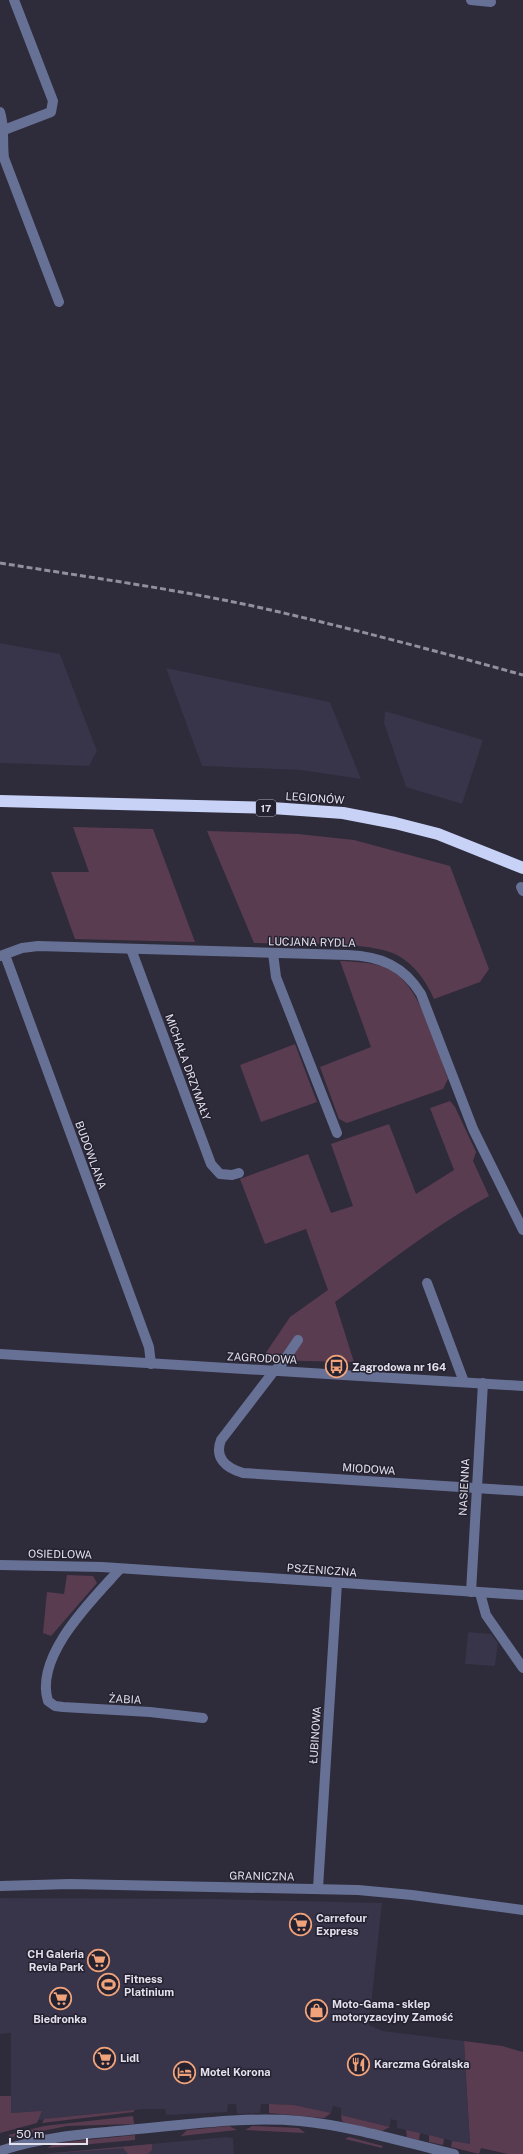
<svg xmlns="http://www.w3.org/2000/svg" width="523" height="2154" font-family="'Public Sans',sans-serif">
<rect width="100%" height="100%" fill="#2e2b3b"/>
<g fill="#383449">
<path d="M 0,643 L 60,654 L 97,751 L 89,766 L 0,763 Z"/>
<path d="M 166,668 L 330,702 L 361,779 L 300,770 L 202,766 Z"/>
<path d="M 385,711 L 483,740 L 462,804 L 406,787 L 384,723 Z"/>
<path d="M 468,1632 L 491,1634 L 498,1643 L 495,1666 L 465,1664 Z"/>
<path d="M 0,1898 L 216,1899 L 382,1903 L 369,2025 L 383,2031 L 464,2041 L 470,2145 L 397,2128 L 397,2121 L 391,2119 L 390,2127 L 341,2115 L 341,2108 L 333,2106 L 331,2113 L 294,2105 L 261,2104 L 260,2113 L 237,2114 L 236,2104 L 228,2104 L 227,2112 L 166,2115 L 165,2109 L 144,2109 L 38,2120 L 42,2112 L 11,2113 L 11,2033 L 0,2034 Z"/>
<path d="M 226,2137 L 233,2138 L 234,2154 L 42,2154 Z"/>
</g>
<g fill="#5a3c50">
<path d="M 73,827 L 153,829 L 195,942 L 75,939 L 51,872 L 89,872 Z"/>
<path d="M 207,831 L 298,834 L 354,840 L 450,866 L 489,969 L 480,982 L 434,999 C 426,981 415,965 397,955 C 367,940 290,944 254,943 Z"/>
<path d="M 340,961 C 357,962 374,962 389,969 C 421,985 436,1047 448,1079 L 443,1089 L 347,1123 L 339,1119 L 320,1067 L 371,1047 Z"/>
<path d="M 295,1044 L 317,1102 L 261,1122 L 240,1065 Z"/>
<path d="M 450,1101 L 455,1107 L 476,1152 L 473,1161 L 489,1196 C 434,1226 385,1265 335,1302 L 354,1362 L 261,1360 L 290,1317 L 328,1290 L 306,1229 L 265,1244 L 240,1179 L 308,1154 L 331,1213 L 353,1206 L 331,1144 L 389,1124 L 416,1194 L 454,1170 L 430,1108 Z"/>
<path d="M 67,1575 L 93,1576 L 97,1583 L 51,1636 L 43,1633 L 47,1592 L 64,1594 Z"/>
<path d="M 464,2041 L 502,2046 L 523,2052 L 523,2154 L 508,2154 L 481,2148 L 479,2154 L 451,2147 L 452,2141 L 470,2144 Z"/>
<path d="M 0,2096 L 11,2096 L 11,2113 L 42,2111 L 37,2123 L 0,2133 Z"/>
<path d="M 269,2104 L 294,2105 L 331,2113 L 324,2118 L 269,2113 Z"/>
<path d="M 134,2110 L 134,2112 L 42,2123 L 44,2119 Z"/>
<path d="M 341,2115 L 390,2127 L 382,2131 L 346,2123 L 342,2121 Z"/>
<path d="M 133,2116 L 134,2124 L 67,2126 L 12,2137 L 8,2135 L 44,2126 Z"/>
<path d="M 229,2126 L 237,2130 L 181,2136 L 187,2130 Z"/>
<path d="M 252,2126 L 299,2128 L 305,2133 L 245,2130 Z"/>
<path d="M 406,2130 L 420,2133 L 419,2140 L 407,2137 Z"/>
<path d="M 135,2135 L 135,2140 L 47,2148 L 56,2143 Z"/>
<path d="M 429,2135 L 444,2139 L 443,2145 L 429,2142 Z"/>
<path d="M 349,2137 L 383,2146 L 382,2148 L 345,2139 Z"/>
<path d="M 152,2144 L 152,2150 L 148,2154 L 128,2154 L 123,2148 L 45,2154 Z"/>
</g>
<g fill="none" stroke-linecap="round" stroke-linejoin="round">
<g stroke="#677195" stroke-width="10">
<path d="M 471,0 L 491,2"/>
<path d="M 0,112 C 5,127 2,143 4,158 L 59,302"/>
<path d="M 4,130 L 51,112 L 53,101 L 14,0"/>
<path d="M 521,887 L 523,891"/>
<path d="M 131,949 L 211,1164 L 220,1174 L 232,1175 L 239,1173"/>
<path d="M 273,953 L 276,977 L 337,1133"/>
<path d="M 5,955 L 149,1347 L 151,1364"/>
<path d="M 0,956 L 22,948 L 38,946 L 348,955 C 380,956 404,966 421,994 L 473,1129 L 523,1230"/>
<path d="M 427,1283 L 464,1382"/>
<path d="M 298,1340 L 281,1365 L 274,1371 L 221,1440 C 214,1458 226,1468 243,1473 L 523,1491"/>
<path d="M 0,1354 L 523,1386"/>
<path d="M 0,1565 L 102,1567 L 523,1595"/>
<path d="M 120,1569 C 92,1600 34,1656 48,1701 L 55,1706 L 63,1707 L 150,1712 L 203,1718"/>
<path d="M 471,1592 L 483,1383"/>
<path d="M 480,1593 L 486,1615 L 523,1668"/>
<path d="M 0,1886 L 70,1884 L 358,1890 L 412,1895 L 523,1910"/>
<path d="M 318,1888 L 337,1583"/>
<path d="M 0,2151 C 41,2137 85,2134 128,2130 C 185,2125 243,2116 300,2121 C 352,2126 403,2142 454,2154"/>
</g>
<path stroke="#c7d2f6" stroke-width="12" d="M 0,801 L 272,808 L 343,813 L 395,823 L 438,834 L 523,868"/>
<path stroke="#93909d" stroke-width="3" stroke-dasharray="6 3" stroke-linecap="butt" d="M 0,563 C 87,577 176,589 262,608 C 350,628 436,651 523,675"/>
</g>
<defs>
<symbol id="bus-ring" viewBox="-11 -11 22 22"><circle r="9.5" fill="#242131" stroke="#f0a27a" stroke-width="1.5"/><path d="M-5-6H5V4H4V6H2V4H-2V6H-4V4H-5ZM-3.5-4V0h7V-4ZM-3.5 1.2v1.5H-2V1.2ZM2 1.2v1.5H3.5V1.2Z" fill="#f0a27a"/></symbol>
<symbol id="supermarket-ring" viewBox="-11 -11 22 22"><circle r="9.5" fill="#242131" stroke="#f0a27a" stroke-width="1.5"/><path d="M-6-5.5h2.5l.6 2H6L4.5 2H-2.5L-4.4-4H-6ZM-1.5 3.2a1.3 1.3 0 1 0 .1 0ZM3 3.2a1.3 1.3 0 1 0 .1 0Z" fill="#f0a27a"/></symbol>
<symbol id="stadium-ring" viewBox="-11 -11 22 22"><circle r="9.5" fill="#242131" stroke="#f0a27a" stroke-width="1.5"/><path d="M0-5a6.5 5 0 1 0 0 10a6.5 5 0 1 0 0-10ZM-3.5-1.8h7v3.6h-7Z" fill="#f0a27a"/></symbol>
<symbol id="shop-ring" viewBox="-11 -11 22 22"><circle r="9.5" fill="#242131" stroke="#f0a27a" stroke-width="1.5"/><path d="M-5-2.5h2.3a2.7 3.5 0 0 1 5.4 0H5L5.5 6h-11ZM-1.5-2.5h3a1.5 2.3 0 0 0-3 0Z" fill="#f0a27a"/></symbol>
<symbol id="restaurant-ring" viewBox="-11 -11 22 22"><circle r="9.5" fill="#242131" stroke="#f0a27a" stroke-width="1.5"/><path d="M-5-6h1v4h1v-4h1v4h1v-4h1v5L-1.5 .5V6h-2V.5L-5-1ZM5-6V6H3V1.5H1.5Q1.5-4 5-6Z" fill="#f0a27a"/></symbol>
<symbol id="hotel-ring" viewBox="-11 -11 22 22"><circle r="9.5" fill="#242131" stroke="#f0a27a" stroke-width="1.5"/><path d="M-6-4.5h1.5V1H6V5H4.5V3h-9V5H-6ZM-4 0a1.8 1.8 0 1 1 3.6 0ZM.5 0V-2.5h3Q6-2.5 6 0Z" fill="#f0a27a"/></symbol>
</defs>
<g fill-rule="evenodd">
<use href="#bus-ring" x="324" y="1354" width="25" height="25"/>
<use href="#supermarket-ring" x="288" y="1912" width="25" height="25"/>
<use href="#supermarket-ring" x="86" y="1948" width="25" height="25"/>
<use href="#stadium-ring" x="96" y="1972" width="25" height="25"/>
<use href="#supermarket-ring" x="48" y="1986" width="25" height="25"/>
<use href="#shop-ring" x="304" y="1998" width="25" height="25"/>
<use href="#supermarket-ring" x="92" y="2046" width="25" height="25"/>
<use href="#restaurant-ring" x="346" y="2052" width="25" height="25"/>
<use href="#hotel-ring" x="172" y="2060" width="25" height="25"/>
</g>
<g text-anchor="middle" stroke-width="3" stroke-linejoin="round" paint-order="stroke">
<rect fill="#242131" stroke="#aaa7b3" stroke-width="1" x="256" y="800" width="20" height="16" rx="3"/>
<g font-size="10" font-weight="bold" fill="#e3e0eb">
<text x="266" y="812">17</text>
</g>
<g font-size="11" fill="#e3e0eb" stroke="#242131">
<text transform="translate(315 798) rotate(4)" y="4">LEGIONÓW</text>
<text transform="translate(312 942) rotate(1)" y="4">LUCJANA RYDLA</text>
<text transform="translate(188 1067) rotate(70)" y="4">MICHAŁA DRZYMAŁY</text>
<text transform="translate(91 1155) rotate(70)" y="4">BUDOWLANA</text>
<text transform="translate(262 1358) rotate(3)" y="4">ZAGRODOWA</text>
<text transform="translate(369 1469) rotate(4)" y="4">MIODOWA</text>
<text transform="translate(464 1487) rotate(-87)" y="4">NASIENNA</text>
<text transform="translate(60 1554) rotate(1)" y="4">OSIEDLOWA</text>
<text transform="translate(322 1570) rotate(4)" y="4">PSZENICZNA</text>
<text transform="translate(125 1699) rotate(3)" y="4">ŻABIA</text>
<text transform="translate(315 1735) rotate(-86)" y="4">ŁUBINOWA</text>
<text transform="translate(262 1876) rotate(1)" y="4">GRANICZNA</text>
</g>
<g font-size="11" font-weight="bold" fill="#e3e0eb" stroke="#242131" text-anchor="start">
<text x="352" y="1371">Zagrodowa nr 164</text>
<text x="316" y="1922">Carrefour<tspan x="316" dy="13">Express</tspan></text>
<text x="84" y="1958" text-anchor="end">CH Galeria<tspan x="84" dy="13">Revia Park</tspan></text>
<text x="124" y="1983">Fitness<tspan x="124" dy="13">Platinium</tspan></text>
<text x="332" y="2008">Moto-Gama - sklep<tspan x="332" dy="13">motoryzacyjny Zamość</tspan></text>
<text x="60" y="2023" text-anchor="middle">Biedronka</text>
<text x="120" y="2062">Lidl</text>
<text x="374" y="2068">Karczma Góralska</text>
<text x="200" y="2076">Motel Korona</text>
</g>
</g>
<path d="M10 2138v6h77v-6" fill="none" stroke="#e3e0eb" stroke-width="2"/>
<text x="16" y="2138" font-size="12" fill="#e3e0eb" stroke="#242131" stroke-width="3" paint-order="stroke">50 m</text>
</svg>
